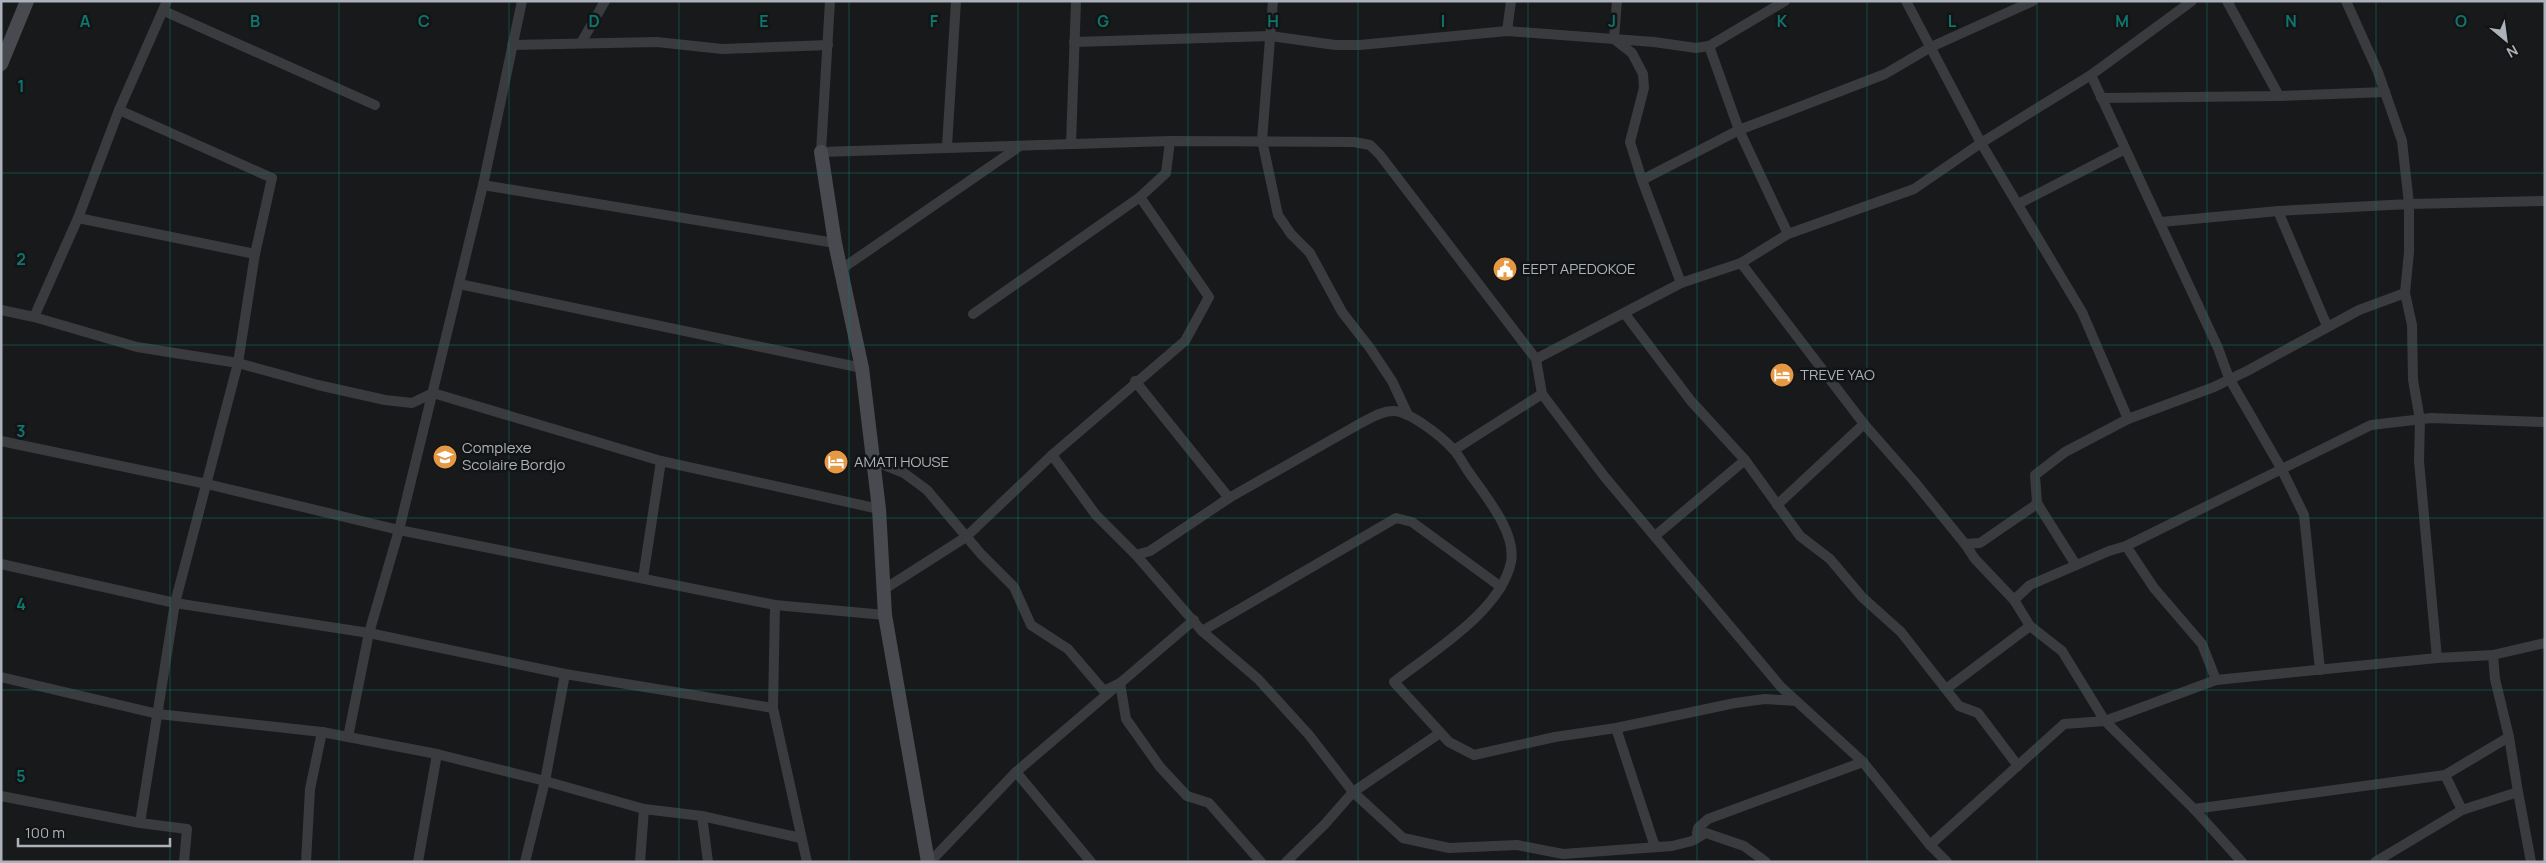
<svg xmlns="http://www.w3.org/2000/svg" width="2546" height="863" font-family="Manrope,sans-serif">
<rect width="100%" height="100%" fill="#18191a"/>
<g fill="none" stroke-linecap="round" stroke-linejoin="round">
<g stroke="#3a3b3f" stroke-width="10">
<path d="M 830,1 L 821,152 L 1170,141 L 1354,142 L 1370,145 L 1380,155 L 1536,359 L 1542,394 L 1604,476 L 1781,687 L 1863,762 L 1930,845 L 1947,862"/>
<path d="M 1273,1 L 1262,140 L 1278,215 L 1291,234 L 1310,253 L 1342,312 L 1370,348 L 1392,381 L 1408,415"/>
<path d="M 1617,1 L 1614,39 L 1632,53 L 1643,74 L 1644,88 L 1630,142 L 1642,180"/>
<path d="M 1906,1 L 1981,143 L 2082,312 L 2128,419"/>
<path d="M 2227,1 L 2279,96"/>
<path d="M 164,11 L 375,105"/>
<path d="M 1507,31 L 1511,1"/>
<path d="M 1074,42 L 1270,36 L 1335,45 L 1360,45 L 1507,31 L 1654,42 L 1696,48 L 1709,46 L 1785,1"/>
<path d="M 581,43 L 605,1"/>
<path d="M 512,45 L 657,42 L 722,49 L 828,45"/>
<path d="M 1709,46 L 1739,130 L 1788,234"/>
<path d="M 2091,75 L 2218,348 L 2229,378 L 2281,468 L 2304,515 L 2320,670"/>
<path d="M 2101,98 L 2279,96 L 2385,92"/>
<path d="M 119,110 L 272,178 L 255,254 L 238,363 L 175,603 L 140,823"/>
<path d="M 1071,144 L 1076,1"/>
<path d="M 947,146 L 956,1"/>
<path d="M 483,185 L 835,243"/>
<path d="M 2018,204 L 2125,149"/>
<path d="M 2278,211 L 2327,326"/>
<path d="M 78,218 L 255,254"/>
<path d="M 2161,222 L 2278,211 L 2409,204 L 2402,141 L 2378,72 L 2346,1"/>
<path d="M 1741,263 L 1864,424 L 1913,480 L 1965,544 L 1975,559 L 2014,600 L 2030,626 L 2062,651 L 2105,721 L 2194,809 L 2242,862"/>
<path d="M 840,270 L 1020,146"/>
<path d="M 1681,283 L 1642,180 L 1739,130 L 1885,74 L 1931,47 L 2033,1"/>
<path d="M 459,284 L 862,368"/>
<path d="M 1,310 L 34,317 L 137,347 L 238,363 L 318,385 L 385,400 L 412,403 L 433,393 L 661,461 L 879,509"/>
<path d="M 973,314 L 1140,197 L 1166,173 L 1170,141"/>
<path d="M 1625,314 L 1691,401 L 1745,460 L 1800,536 L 1830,559 L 1862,597 L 1901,632 L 1959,706 L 1978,713 L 2018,766"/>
<path d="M 34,317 L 78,218 L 119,110 L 167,1"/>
<path d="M 1536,359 L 1681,283 L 1741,263 L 1788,234 L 1914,189 L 1981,143 L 2091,75 L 2192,1"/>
<path d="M 1135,381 L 1229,498"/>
<path d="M 1,441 L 207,484 L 399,530 L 775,605 L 885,615"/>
<path d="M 1454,450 L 1542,394"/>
<path d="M 1052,455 L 1096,515 L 1136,555 L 1202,631 L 1258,679 L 1309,735 L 1353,792 L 1403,838 L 1449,848 L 1517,845 L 1563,854 L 1672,846 L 1692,841 L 1706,833 L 1744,846 L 1766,862"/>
<path d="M 872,460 L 904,473 L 927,490 L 981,554 L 1014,587 L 1031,625 L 1068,649 L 1104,691 L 1120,683 L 1126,719 L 1160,767 L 1187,796 L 1209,803 L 1261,862"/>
<path d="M 2037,503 L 2076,565"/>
<path d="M 1777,505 L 1864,424"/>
<path d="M 1655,536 L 1745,460"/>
<path d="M 1965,544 L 1980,543 L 2034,506 L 2037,503 L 2035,475 L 2065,452 L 2128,419 L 2214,387 L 2247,371 L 2359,310 L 2405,293"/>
<path d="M 2126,546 L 2154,588 L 2202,644 L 2216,680"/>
<path d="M 1136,555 L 1150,551 L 1229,498 L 1361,423 C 1371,418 1381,411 1393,411 C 1410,411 1442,437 1453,449 C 1459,455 1463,464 1468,471 C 1483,493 1517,532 1511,562 C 1501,611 1432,652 1394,682 L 1449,742 L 1474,755 L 1555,737 L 1616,728 L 1735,703 L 1765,699 L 1796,701"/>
<path d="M 1,564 L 175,603 L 369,633 L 565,674 L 773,708"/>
<path d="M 643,578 L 661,461"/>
<path d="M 883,590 L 966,537 L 1052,455 L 1185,341 L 1209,297 L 1140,197"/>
<path d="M 2014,600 L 2030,585 L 2109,551 L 2126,546 L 2371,425 L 2431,418 L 2545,422"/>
<path d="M 775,605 L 773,708 L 807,862"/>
<path d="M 1202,631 L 1396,518 L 1412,522 L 1501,587"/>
<path d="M 2437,658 L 2419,461 L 2420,420 L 2413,380 L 2412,325 L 2405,293 L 2409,252 L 2409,204 L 2545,201"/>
<path d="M 1,677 L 158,714 L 322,732 L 437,754 L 545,781 L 644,809 L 702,816 L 801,838"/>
<path d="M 1946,689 L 2030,626"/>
<path d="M 1616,728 L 1654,844 L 1659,847"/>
<path d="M 348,737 L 369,633 L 399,530 L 483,185 L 522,1"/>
<path d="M 2445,775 L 2462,810"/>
<path d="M 2518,792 L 2531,862"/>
<path d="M 1,796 L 140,823 L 187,829 L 184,862"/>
<path d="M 2194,809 L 2445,775 L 2509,737 L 2495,679 L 2493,655"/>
<path d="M 702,816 L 708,862"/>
<path d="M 1703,834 L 1699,836 L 1697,833 L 1698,828 L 1708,819 L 1863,762"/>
<path d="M 1930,845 L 2064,724 L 2105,721 L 2216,680 L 2437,658 L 2493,655 L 2545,643"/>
<path d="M 306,862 L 310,789 L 322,732"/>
<path d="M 418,862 L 437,754"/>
<path d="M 525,862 L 545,781 L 565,674"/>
<path d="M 640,862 L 644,809"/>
<path d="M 930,862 L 1016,772"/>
<path d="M 1091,862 L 1016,772 L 1194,620"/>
<path d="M 1286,862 L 1325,824 L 1353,792 L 1440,733"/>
<path d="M 2375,862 L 2462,810 L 2518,792 L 2509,737"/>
</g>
<g stroke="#484a4f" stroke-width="14">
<path d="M 1,64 L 27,1"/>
<path d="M 821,152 L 835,243 L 862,368 L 879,509 L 885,615 L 928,862"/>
</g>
</g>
<path fill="none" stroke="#0f766e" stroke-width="1" stroke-opacity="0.55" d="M 170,1 L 170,862M 339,1 L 339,862M 509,1 L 509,862M 679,1 L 679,862M 849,1 L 849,862M 1018,1 L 1018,862M 1188,1 L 1188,862M 1358,1 L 1358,862M 1528,1 L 1528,862M 1697,1 L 1697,862M 1867,1 L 1867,862M 2037,1 L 2037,862M 2207,1 L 2207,862M 2376,1 L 2376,862M 1,173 L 2545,173M 1,345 L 2545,345M 1,518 L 2545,518M 1,690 L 2545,690"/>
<defs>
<symbol id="civic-disc" viewBox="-11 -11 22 22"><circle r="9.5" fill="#e59945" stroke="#131415"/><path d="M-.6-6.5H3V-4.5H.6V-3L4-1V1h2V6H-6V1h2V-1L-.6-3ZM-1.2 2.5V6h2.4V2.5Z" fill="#fff"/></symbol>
<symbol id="hotel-disc" viewBox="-11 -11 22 22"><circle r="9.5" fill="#e59945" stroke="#131415"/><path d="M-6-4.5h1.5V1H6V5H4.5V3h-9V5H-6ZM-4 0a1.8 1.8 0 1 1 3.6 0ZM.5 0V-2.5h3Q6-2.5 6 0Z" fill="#fff"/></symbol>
<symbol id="school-disc" viewBox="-11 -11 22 22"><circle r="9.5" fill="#e59945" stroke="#131415"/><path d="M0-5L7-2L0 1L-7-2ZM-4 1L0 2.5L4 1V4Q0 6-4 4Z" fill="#fff"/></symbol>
</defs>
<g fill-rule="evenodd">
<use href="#civic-disc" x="1491" y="255" width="28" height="28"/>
<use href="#hotel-disc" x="1768" y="361" width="28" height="28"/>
<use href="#school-disc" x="431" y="443" width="28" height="28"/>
<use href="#hotel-disc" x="822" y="448" width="28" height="28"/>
</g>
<g text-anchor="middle" stroke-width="5" stroke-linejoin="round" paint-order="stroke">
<g font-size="15" fill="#acb2b9" stroke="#131415" text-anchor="start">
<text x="1522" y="274">EEPT APEDOKOE</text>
<text x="1800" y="380">TREVE YAO</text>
<text x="462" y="453">Complexe<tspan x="462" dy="17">Scolaire Bordjo</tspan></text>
<text x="854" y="467">AMATI HOUSE</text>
</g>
</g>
<g font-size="16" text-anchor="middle" font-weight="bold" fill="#0f766e" stroke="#131415" stroke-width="5" stroke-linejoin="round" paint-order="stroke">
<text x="85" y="27">A</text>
<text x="255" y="27">B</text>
<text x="424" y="27">C</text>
<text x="594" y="27">D</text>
<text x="764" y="27">E</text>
<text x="934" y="27">F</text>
<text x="1103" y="27">G</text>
<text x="1273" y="27">H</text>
<text x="1443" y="27">I</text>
<text x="1612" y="27">J</text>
<text x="1782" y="27">K</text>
<text x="1952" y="27">L</text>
<text x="2122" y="27">M</text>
<text x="2291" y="27">N</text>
<text x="2461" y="27">O</text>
<text x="21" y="92">1</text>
<text x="21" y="265">2</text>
<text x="21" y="437">3</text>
<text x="21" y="610">4</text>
<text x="21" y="782">5</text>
</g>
<rect width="2546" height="863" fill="none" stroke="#acb2b9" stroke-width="5"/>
<g transform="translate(2506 40) rotate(151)" stroke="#131415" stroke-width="4" paint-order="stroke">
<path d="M0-4L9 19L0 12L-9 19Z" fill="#acb2b9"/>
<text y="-8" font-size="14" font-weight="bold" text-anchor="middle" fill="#acb2b9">N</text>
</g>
<path d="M18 838v8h152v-8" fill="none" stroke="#acb2b9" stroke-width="2.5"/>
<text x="25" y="838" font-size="15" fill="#acb2b9" stroke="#131415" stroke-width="4" paint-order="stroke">100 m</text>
</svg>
